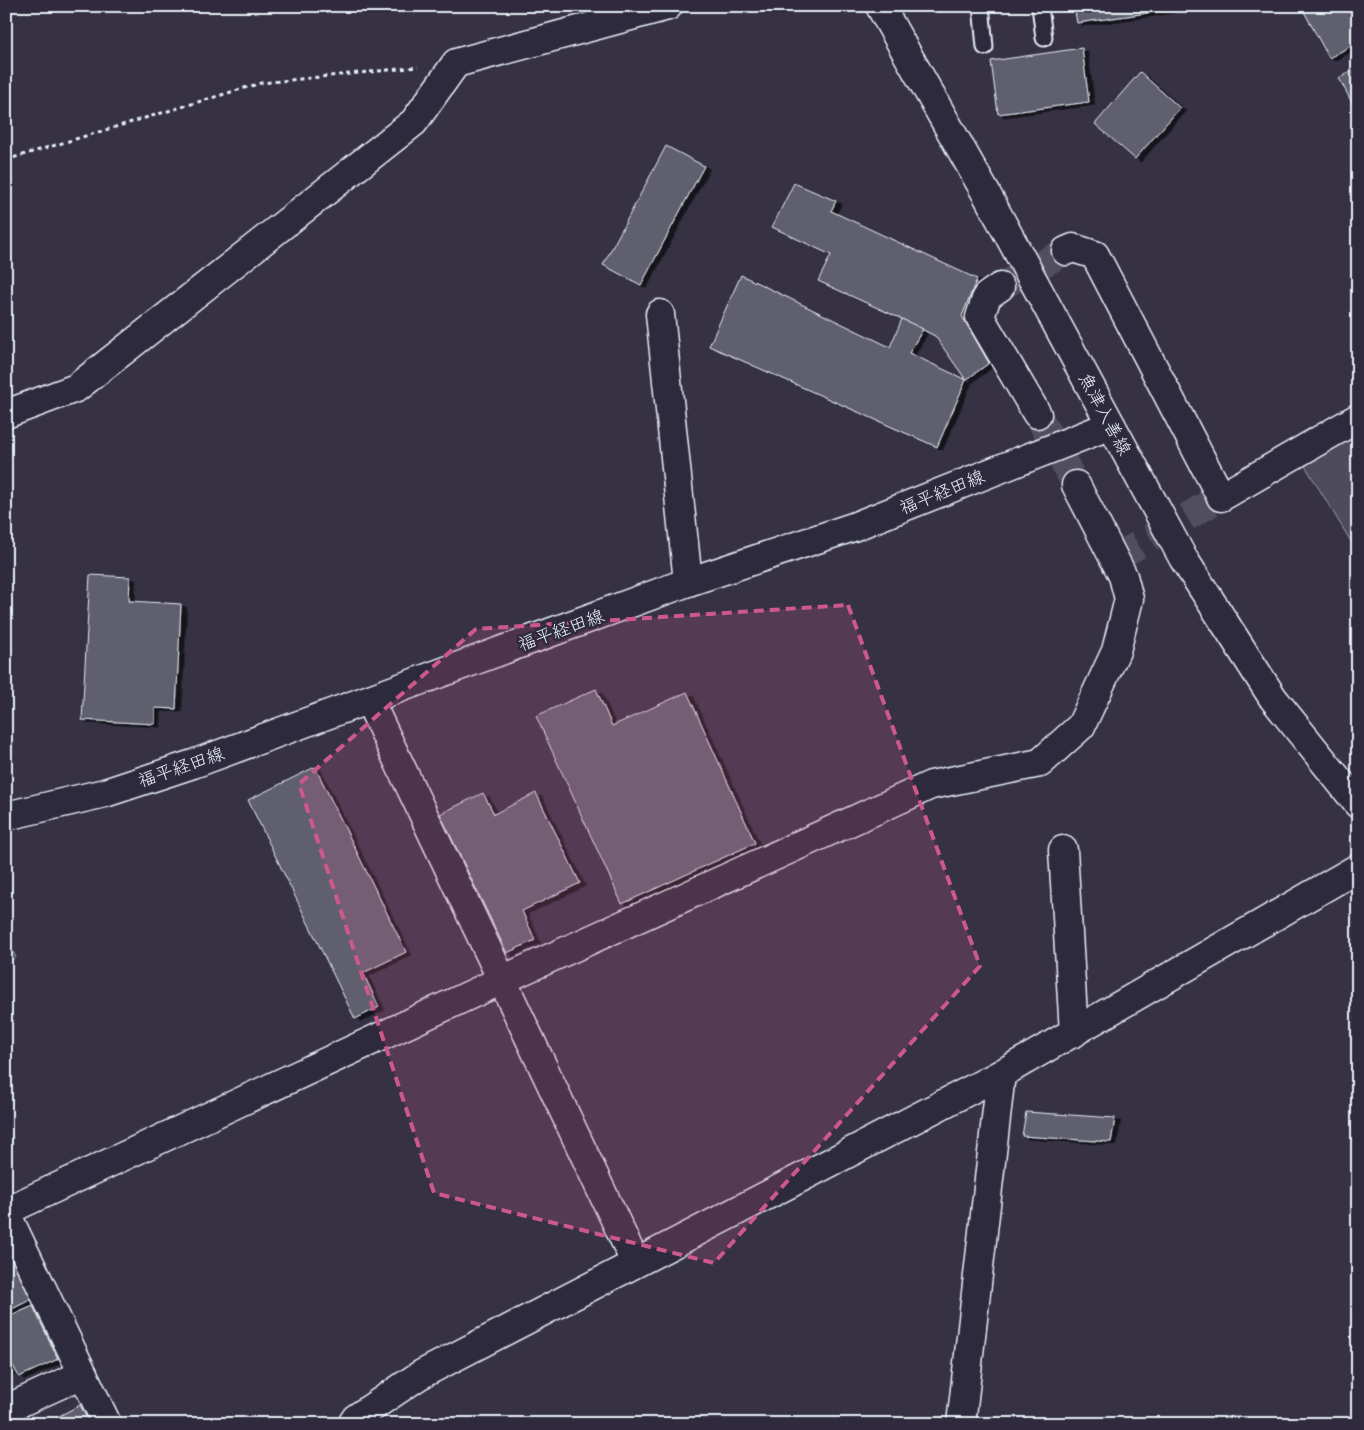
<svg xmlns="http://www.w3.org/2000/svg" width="1364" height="1430" font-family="Itim,'Klee One',sans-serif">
<defs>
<filter id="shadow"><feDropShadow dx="5.5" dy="3" stdDeviation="0" flood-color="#0009"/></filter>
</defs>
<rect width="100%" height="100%" fill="#363244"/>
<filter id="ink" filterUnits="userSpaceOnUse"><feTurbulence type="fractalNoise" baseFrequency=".02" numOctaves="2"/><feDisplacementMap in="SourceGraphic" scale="10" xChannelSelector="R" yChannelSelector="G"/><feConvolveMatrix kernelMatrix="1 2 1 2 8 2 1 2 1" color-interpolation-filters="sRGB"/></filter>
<g filter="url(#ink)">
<g fill="#4d4b5c" stroke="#9a9eaa">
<path d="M 1358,432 L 1358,553 L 1304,464 Z"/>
<path d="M 6,939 L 16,957 L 6,962 Z"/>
</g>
<g fill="#605e6e" stroke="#e8f1f8" filter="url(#shadow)">
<path d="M 1074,6 L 1168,6 L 1169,10 L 1077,23 Z"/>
<path d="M 1301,6 L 1358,6 L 1358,42 L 1329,58 Z"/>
<path d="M 1082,48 L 1089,102 L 998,114 L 991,61 Z"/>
<path d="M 1358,68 L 1358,114 L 1339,78 Z"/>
<path d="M 1140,72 L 1180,108 L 1135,159 L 1095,124 Z"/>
<path d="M 666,146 L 704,166 L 641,285 L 603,265 Z"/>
<path d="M 794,183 L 836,201 L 831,211 L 977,279 L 962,316 L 989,363 L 966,380 L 935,336 L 902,319 L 818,281 L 831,255 L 772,227 Z"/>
<path d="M 741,275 L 890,347 L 902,319 L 923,329 L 909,353 L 966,380 L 937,447 L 709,346 Z"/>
<path d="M 90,575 L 130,577 L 129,601 L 181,604 L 176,709 L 155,708 L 155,724 L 82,720 Z"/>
<path d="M 596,689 L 612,726 L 687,692 L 755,843 L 622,904 L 536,716 Z"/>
<path d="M 315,767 L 406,952 L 363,973 L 379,1007 L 355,1019 L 248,800 Z"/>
<path d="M 483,793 L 494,814 L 536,793 L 580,883 L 522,911 L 535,940 L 507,953 L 440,814 Z"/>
<path d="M 1026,1112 L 1115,1118 L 1111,1142 L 1022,1136 Z"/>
<path d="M 6,1246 L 32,1299 L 6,1312 Z"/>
<path d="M 33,1306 L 58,1359 L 19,1377 L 6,1352 L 6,1318 Z"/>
<path d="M 6,1361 L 11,1371 L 6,1374 Z"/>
<path d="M 80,1405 L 90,1424 L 44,1424 Z"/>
</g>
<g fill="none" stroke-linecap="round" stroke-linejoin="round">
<g stroke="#514f5f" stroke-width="28" stroke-dasharray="28 14" stroke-linecap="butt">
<path d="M 1000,287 L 1066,251"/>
<path d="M 1037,414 L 1076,485"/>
<path d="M 1114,559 L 1221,497"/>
</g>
<defs>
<g id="service">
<path d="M 981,6 L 985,47"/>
<path d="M 1040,6 L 1044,38"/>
</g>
<g id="minor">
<path d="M 1066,251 L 1073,248 L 1095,255 L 1221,497 L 1358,418"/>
<path d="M 1000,287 L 987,296 L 980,317 L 1037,414"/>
<path d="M 660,314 L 688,582"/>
<path d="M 6,414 L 76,388 L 414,122 L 456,63 L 668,6"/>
<path d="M 369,700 L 502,980 L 635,1262"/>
<path d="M 1063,850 L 1074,1033"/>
<path d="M 6,1211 L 502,980 L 931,785 L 1040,763 L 1081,726 L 1116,651 L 1129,599 L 1123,576 L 1076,485"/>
<path d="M 6,1213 L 107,1424"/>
<path d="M 6,1409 L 83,1374"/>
<path d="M 352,1424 L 356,1418 L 420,1375 L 1001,1074 L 1358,868"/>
<path d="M 961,1424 L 1001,1074"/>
</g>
<g id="secondary">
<path d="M 880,6 L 987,195 L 1183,558 L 1273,698 L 1358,804"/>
<path d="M 6,816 L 105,793 L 193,764 L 688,582 L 853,527 L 1111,425"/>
</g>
</defs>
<use href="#service" stroke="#e8f1f8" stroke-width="19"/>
<use href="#minor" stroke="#e8f1f8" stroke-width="31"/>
<use href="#secondary" stroke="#e8f1f8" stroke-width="31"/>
<path stroke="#e8f1f8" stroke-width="3" stroke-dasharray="4 4" stroke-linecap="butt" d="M 6,160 L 261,83 L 418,67"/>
<use href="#service" stroke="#2f2a3d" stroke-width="15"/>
<use href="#minor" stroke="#2f2a3d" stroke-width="28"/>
<use href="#secondary" stroke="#2f2a3d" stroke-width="28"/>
</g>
</g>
<path fill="#cd598a" fill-opacity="0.2" stroke="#cd598a" stroke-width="4" stroke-dasharray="10 6" stroke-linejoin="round" d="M 848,605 L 980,966 L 714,1263 L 434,1193 L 299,784 L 476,629 Z"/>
<g text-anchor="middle" stroke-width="5" stroke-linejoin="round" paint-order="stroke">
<g font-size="18" fill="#e8f1f8" stroke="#2f2a3d">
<text transform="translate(1105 414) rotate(62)" y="6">魚津入善線</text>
<text transform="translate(942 492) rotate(-22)" y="6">福平経田線</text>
<text transform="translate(561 630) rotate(-20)" y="6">福平経田線</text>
<text transform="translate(181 767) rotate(-19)" y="6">福平経田線</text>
</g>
</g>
<rect width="1364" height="1430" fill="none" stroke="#2f2a3d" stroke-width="25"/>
<rect x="12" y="12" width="1339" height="1405" fill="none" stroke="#e8f1f8" stroke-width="2" filter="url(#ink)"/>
</svg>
